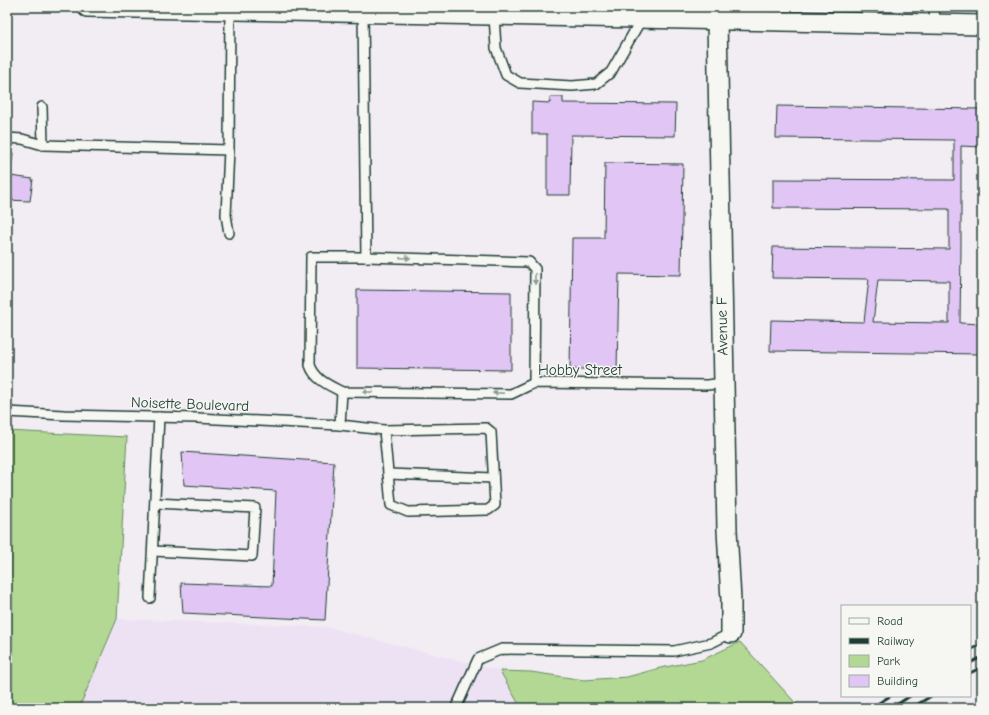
<svg xmlns="http://www.w3.org/2000/svg" width="989" height="715" font-family="'Comic Neue',sans-serif">
<rect width="100%" height="100%" fill="#f2ecf3"/>
<filter id="ink" filterUnits="userSpaceOnUse"><feTurbulence type="fractalNoise" baseFrequency=".025" numOctaves="2"/><feDisplacementMap in="SourceGraphic" scale="8" xChannelSelector="R" yChannelSelector="G"/><feConvolveMatrix kernelMatrix="1 2 1 2 8 2 1 2 1" color-interpolation-filters="sRGB"/></filter>
<g filter="url(#ink)">
<path fill="#ede1f4" d="M 117,619 L 326,627 L 500,671 L 521,708 L 79,708 Z"/>
<g fill="#b3d893" stroke="#698a64">
<path d="M 7,431 L 127,437 L 117,619 L 79,708 L 7,708 Z"/>
<path d="M 740,642 L 800,708 L 521,708 L 500,671 L 531,672 L 584,680 L 627,677 L 660,668 L 702,660 Z"/>
</g>
<g fill="#e1c6f5" stroke="#1f3d34" fill-rule="evenodd">
<path d="M 550,97 L 563,97 L 563,103 L 676,104 L 675,136 L 571,135 L 570,195 L 547,195 L 547,134 L 532,134 L 532,102 L 550,103 Z"/>
<path d="M 777,106 L 982,109 L 982,147 L 961,146 L 961,249 L 960,323 L 982,324 L 982,354 L 770,351 L 771,320 L 864,322 L 869,279 L 772,278 L 773,247 L 949,249 L 949,209 L 773,208 L 773,179 L 954,180 L 954,140 L 776,138 ZM 878,280 L 949,281 L 949,323 L 873,322 Z"/>
<path d="M 7,152 L 13,153 L 10,176 L 33,179 L 30,201 L 7,200 Z"/>
<path d="M 605,163 L 683,164 L 681,275 L 619,274 L 617,369 L 570,369 L 572,238 L 604,238 Z"/>
<path d="M 357,290 L 511,292 L 511,370 L 357,368 Z"/>
<path d="M 182,452 L 334,462 L 325,620 L 183,613 L 181,583 L 272,586 L 276,491 L 184,485 Z"/>
</g>
<g fill="none" stroke-linecap="round" stroke-linejoin="round">
<defs>
<g id="lane">
<path d="M 934,7 L 935,24"/>
<path d="M 363,13 L 366,257"/>
<path d="M 494,15 L 496,48 L 506,75 L 520,83 L 572,86 L 596,84 L 611,72 L 642,18"/>
<path d="M 42,107 L 43,145"/>
<path d="M 7,138 L 22,139 L 43,145 L 229,150 L 230,10"/>
<path d="M 229,150 L 226,215 L 229,233"/>
<path d="M 534,383 L 535,269 L 529,262 L 366,257 L 311,257 L 310,365 C 315,380 329,385 342,392 L 511,394 L 534,383 L 707,385 L 724,383"/>
<path d="M 7,412 L 64,415 L 197,418 L 340,425 L 342,392"/>
<path d="M 340,425 L 384,430 L 391,505 L 408,512 L 488,510 L 495,505 L 491,432 L 486,428 L 384,430"/>
<path d="M 388,474 L 493,478"/>
<path d="M 153,551 L 252,556 L 255,508 L 155,503"/>
<path d="M 150,598 L 159,417"/>
<path d="M 456,708 L 478,659 L 502,649 L 674,651 L 711,643 L 731,633"/>
</g>
<g id="street">
<path d="M 87,7 L 982,25"/>
<path d="M 717,20 L 724,383 L 727,530 L 731,600 L 731,633"/>
</g>
</defs>
<use href="#lane" stroke="#1f3d34" stroke-width="12"/>
<use href="#street" stroke="#1f3d34" stroke-width="22"/>
<use href="#lane" stroke="#f6f6f2" stroke-width="9"/>
<use href="#street" stroke="#f6f6f2" stroke-width="19"/>
<g stroke="#1f3d34" stroke-width="3">
<path d="M 970,650 L 982,644"/>
<path d="M 970,663 L 982,657"/>
<path d="M 970,673 L 982,667"/>
<path d="M 871,708 L 890,696"/>
<path d="M 892,708 L 910,696"/>
<path d="M 912,708 L 931,696"/>
</g>
</g>
<defs><path id="oneway-solid" d="M-6-.8H1V-3.2L6.5 0L1 3.2V.8H-6Z"/></defs>
<g fill="#8a9a93">
<use href="#oneway-solid" transform="translate(405 258) rotate(2)"/>
<use href="#oneway-solid" transform="translate(535 279) rotate(90)"/>
<use href="#oneway-solid" transform="translate(368 392) rotate(-179)"/>
<use href="#oneway-solid" transform="translate(498 393) rotate(-179)"/>
</g>
</g>
<g text-anchor="middle" stroke-width="3" stroke-linejoin="round" paint-order="stroke">
<g font-size="15" fill="#1f3d34" stroke="#f6f6f2">
<text transform="translate(722 326) rotate(-91)" y="5">Avenue F</text>
<text x="580" y="375">Hobby Street</text>
<text transform="translate(190 404) rotate(2)" y="5">Noisette Boulevard</text>
</g>
</g>
<rect width="989" height="715" fill="none" stroke="#f6f6f2" stroke-width="24"/>
<rect x="12" y="12" width="965" height="691" fill="none" stroke="#1f3d34" stroke-width="1.5" filter="url(#ink)"/>
<rect x="841" y="605" width="130" height="92" fill="#f6f6f2" stroke="#a0aca6"/>
<rect x="849" y="618" width="20" height="6" fill="#f6f6f2" stroke="#a0aca6"/>
<text x="877" y="625" font-size="12" fill="#1f3d34">Road</text>
<rect x="849" y="638" width="20" height="6" fill="#1f3d34" stroke="#a0aca6"/>
<text x="877" y="645" font-size="12" fill="#1f3d34">Railway</text>
<rect x="849" y="655" width="20" height="12" fill="#b3d893" stroke="#a0aca6"/>
<text x="877" y="665" font-size="12" fill="#1f3d34">Park</text>
<rect x="849" y="675" width="20" height="12" fill="#e1c6f5" stroke="#a0aca6"/>
<text x="877" y="685" font-size="12" fill="#1f3d34">Building</text>
</svg>
